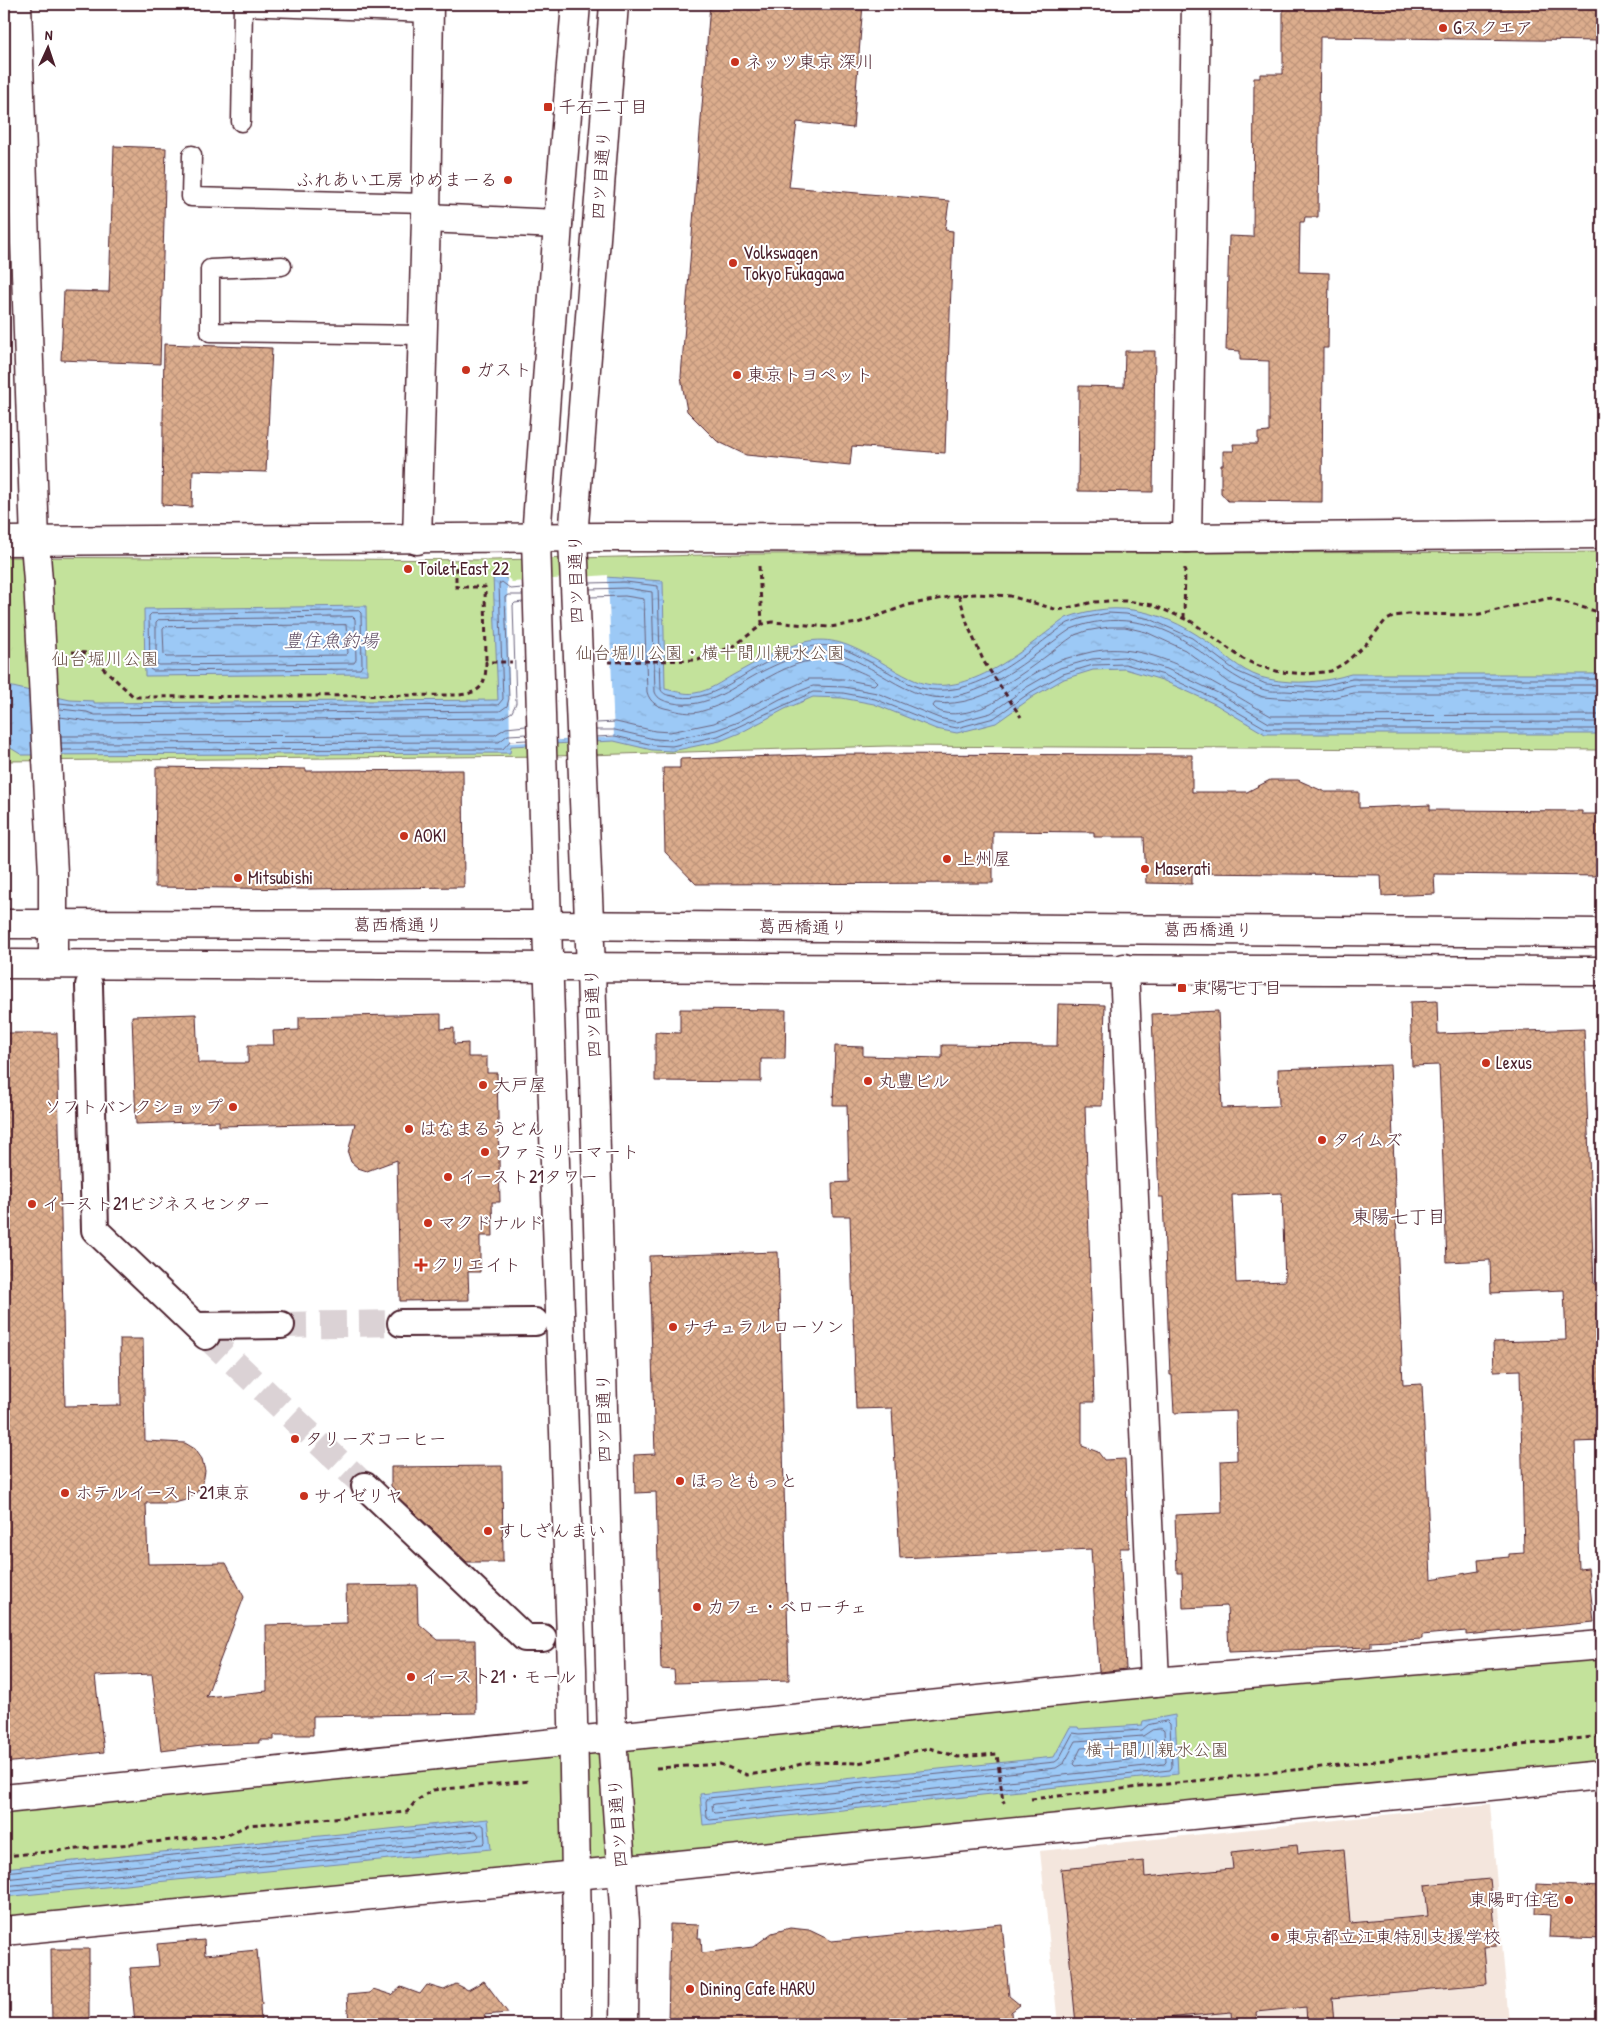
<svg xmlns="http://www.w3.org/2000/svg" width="1606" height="2028" font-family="'Patrick Hand','Klee One',sans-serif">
<defs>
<pattern id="water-ripples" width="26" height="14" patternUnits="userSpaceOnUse" patternTransform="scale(1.25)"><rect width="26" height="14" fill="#9cc9f6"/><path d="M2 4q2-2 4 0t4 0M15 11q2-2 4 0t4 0" fill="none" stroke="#88acd3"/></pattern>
<pattern id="building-cross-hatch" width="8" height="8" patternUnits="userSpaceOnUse" patternTransform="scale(1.25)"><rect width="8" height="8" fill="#dcad8d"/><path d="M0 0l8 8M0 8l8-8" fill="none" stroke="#be947a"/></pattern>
</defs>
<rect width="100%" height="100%" fill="#fff"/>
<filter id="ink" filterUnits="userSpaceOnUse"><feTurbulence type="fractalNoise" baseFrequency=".02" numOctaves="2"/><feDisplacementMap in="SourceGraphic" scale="10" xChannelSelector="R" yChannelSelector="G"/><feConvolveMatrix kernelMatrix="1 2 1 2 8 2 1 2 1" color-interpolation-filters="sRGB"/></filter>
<g filter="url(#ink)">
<path fill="#f4e6dd" d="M 1490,1804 L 1509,2024 L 1058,2024 L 1040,1851 Z"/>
<g fill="#c3e29b" stroke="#868063">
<path d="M 1602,552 L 1602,750 L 887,746 L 554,756 L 4,761 L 4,557 L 493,560 L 746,554 Z"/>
<path d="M 1602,1655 L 1602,1763 L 4,1919 L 4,1811 L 1156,1694 Z"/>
</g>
<g fill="url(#water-ripples)" stroke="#7b85a5">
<path d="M 502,575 L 512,584 L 605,577 L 663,581 L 665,689 C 675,691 686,695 695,693 C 709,691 721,682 733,675 C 757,662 782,646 809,641 C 836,637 852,647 874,658 C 889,666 906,678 922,683 C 973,697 1027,646 1066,618 C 1120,598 1168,612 1213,646 C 1229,659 1247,675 1268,679 C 1296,685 1325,682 1351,674 L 1602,674 L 1602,734 L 1265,734 L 1215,704 L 1162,680 L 1125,669 L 1093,670 L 1064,679 L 1034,696 L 996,723 L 957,733 L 936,729 L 874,704 L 842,698 L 813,697 L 785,709 L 742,732 L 720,741 L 672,751 L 652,750 L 614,741 L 511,746 L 510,753 L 22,755 L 4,744 L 4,685 L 70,700 L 94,701 L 94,703 L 498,700 L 493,576 Z"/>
<path d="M 366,606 L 367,674 L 145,676 L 144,609 Z"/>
<path d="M 1175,1715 L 1178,1774 L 703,1825 L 700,1794 L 1054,1757 L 1070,1727 L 1078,1727 L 1079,1729 L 1142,1725 L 1143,1721 Z"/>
<path d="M 488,1819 L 491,1849 L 4,1897 L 4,1868 Z"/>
</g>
<path fill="#fff" d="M 608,575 L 614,737 L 510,743 L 507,577 L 512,582 Z"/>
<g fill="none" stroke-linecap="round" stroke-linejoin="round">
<g stroke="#6b637c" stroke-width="1">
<path d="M 590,583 L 626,582 L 658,586 L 661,690 C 664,695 668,695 673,696 C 707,704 732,681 760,666 C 775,658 793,650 809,647 C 835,642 849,651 870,662 C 885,669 906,684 921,688 C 978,701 1025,652 1068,623 L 1083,618 L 1108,613 L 1126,614 L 1150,619 L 1192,638 L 1236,671 L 1266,684 L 1317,687 L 1352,679 L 1602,679"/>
<path d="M 590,589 L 626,588 L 652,592 L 655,692 C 658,700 665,701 673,703 C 707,710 734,686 763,671 C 777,664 793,657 809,653 C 858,641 900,705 950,697 C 997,690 1034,654 1071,629 C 1112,613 1155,620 1191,645 C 1216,662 1233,679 1262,689 C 1269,692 1278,691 1285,691 C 1314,693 1326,692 1353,685 L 1602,685"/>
<path d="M 590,597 L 625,596 L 644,599 L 647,692 C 650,703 658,707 669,709 C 679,712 690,714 699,712 C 745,701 791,647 841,662 C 845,663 850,667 854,669 C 862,673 872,676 877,682 L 874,685 L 843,679 L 809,679 L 714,723 L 670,732 L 655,731 L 616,722 L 596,723"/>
<path d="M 359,611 L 361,613 L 362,666 L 360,669 L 153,671 L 150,669 L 149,616 L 151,614 Z"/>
<path d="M 353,617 L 355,619 L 356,660 L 354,663 L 159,665 L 156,663 L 156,622 L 158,620 Z"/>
<path d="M 346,625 L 348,653 L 346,655 L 166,657 L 164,655 L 163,629 L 165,627 Z"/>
<path d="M 1602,693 L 1354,693 L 1318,701 L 1263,697 L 1229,683 L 1185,650 L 1146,632 L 1125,627 L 1109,627 L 1086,631 L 1075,635 C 1034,663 988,709 935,703 L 933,706 C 944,720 972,712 987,706 C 999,701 1010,689 1021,682 C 1031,675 1043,669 1054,663 C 1064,658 1076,656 1087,653 C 1150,636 1219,687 1271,716 L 1602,715"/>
<path d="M 59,703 L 89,706 L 95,708 L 498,705 L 503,699 L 499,584 L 502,582 L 511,589 L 522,588"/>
<path d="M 60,709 L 87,712 L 95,715 L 500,711 L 507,706 L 509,699 L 505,597 L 508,595 L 523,595"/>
<path d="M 60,717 L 95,722 L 502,718 L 512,712 L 516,703 L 513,605 L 515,603 L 523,602"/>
<path d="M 596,730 L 615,730 L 654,739 L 671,740 L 716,730 L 738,722 L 780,699 L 813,686 L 844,687 L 877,693 L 939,718 L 957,722 L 991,713 L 1027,687 L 1060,668 L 1092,659 L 1124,657 L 1167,669 L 1220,694 L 1269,723 L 1602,722"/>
<path d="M 61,736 L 495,735 L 506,728 L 526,726"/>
<path d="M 596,737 L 615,736 L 653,745 L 672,746 L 718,736 L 813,692 L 843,693 L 875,699 L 937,724 L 957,728 L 994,718 L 1031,692 L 1063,674 L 1093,665 L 1125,664 L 1164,675 L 1217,700 L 1267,729 L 1602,729"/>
<path d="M 61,743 L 499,742 L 508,735 L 527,734"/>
<path d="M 62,750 L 503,749 L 510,741 L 527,740"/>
<path d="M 1167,1721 L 1170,1724 L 1172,1767 L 1170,1770 L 710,1820 L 707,1818 L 706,1801 L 708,1798 L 1055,1762 L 1059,1759 L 1073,1733 L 1080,1734 L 1142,1730 L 1148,1725 Z"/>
<path d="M 1162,1729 L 1164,1731 L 1166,1762 L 1164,1764 L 715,1813 L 713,1811 L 712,1805 L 715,1804 L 1056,1768 L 1064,1763 L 1076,1741 L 1143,1736 L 1152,1730 Z"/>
<path d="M 1155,1739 L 1157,1741 L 1158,1755 L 1156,1757 L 1075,1766 L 1073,1764 L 1081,1748 L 1144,1743 Z"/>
<path d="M 4,1872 L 481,1824 L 484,1826 L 485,1842 L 483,1844 L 4,1892"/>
<path d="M 4,1879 L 476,1831 L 479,1836 L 476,1839 L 4,1886"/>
</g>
</g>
<g fill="url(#building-cross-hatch)" stroke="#4a1f2b" fill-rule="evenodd">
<path d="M 710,4 L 863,4 L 853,128 L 797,122 L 789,187 L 949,201 L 945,230 L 953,231 L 945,453 L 852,446 L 850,465 L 746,455 L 717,441 L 687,411 L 681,377 Z"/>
<path d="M 1283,4 L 1602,4 L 1602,41 L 1320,37 L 1318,217 L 1305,217 L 1304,222 L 1300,222 L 1299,272 L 1329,273 L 1328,348 L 1323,348 L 1322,502 L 1228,501 L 1221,493 L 1221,465 L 1223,465 L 1223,451 L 1234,451 L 1233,444 L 1258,444 L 1258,433 L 1269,432 L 1269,361 L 1240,360 L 1240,351 L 1226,350 L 1229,236 L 1253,237 L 1254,78 L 1260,78 L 1260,74 L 1283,74 Z"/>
<path d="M 114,146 L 166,148 L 160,364 L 61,360 L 64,291 L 109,292 Z"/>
<path d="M 164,344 L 272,348 L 266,472 L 193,470 L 192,507 L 162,505 Z"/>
<path d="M 1125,351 L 1155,351 L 1153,492 L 1078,491 L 1079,386 L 1124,387 Z"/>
<path d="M 841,754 L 1192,755 L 1192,792 L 1247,792 L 1270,780 L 1298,780 L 1325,792 L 1359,792 L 1359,808 L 1430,805 L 1430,810 L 1582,811 L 1582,814 L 1602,814 L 1602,876 L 1434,874 L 1435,894 L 1382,896 L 1381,875 L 1192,873 L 1192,884 L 1146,883 L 1144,837 L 1094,837 L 1094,832 L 993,831 L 993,883 L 696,884 L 665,852 L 663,768 L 680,768 L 680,759 Z"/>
<path d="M 156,767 L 306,769 L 306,771 L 463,770 L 464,887 L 305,889 L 155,887 Z"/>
<path d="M 1437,1001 L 1438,1034 L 1584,1029 L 1594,1284 L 1602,1283 L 1602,1441 L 1575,1442 L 1579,1569 L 1588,1568 L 1594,1622 L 1466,1635 L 1466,1631 L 1422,1635 L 1422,1639 L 1371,1642 L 1371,1647 L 1229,1652 L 1227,1606 L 1183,1608 L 1182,1573 L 1177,1573 L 1175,1515 L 1222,1513 L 1221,1461 L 1237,1460 L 1236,1411 L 1174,1413 L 1172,1375 L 1170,1375 L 1163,1197 L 1159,1197 L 1152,1014 L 1218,1011 L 1222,1108 L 1279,1106 L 1278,1069 L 1390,1065 L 1403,1385 L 1422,1384 L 1431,1579 L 1479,1571 L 1478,1560 L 1509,1557 L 1509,1554 L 1524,1553 L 1520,1370 L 1494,1371 L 1493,1342 L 1566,1340 L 1564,1290 L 1491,1293 L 1490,1260 L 1447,1262 L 1439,1065 L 1412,1066 L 1410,1002 ZM 1282,1193 L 1285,1281 L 1236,1283 L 1232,1195 Z"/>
<path d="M 1058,1004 L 1105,1005 L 1102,1106 L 1085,1106 L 1094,1402 L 1082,1402 L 1082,1446 L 1098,1452 L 1104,1460 L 1125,1459 L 1129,1548 L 1120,1548 L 1126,1669 L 1099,1672 L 1091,1549 L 900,1558 L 892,1408 L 856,1409 L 850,1216 L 833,1216 L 832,1183 L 849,1182 L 847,1105 L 833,1105 L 835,1046 L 863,1047 L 863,1056 L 942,1058 L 942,1045 L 1057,1046 Z"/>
<path d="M 680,1009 L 786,1010 L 785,1059 L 761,1059 L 761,1082 L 655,1081 L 655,1032 L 680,1033 Z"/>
<path d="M 196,1014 L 198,1063 L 248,1063 L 248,1045 L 274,1045 L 273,1031 L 299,1030 L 299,1017 L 441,1014 L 441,1029 L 454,1028 L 454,1044 L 468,1043 L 468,1057 L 487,1057 L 487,1073 L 497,1073 L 500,1202 L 492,1202 L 493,1236 L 480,1236 L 480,1272 L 468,1272 L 469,1300 L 400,1301 L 397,1160 L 367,1171 L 358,1168 L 351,1162 L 348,1153 L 355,1123 L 219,1126 L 219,1121 L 136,1124 L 132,1016 Z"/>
<path d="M 4,1033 L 57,1033 L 65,1406 L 121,1405 L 120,1339 L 143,1339 L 145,1441 L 185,1443 L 195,1449 L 202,1459 L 205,1471 L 203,1483 L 196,1493 L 186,1500 L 174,1503 L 146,1503 L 148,1564 L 226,1563 L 244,1597 L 206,1697 L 267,1691 L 266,1625 L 347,1623 L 346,1586 L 417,1585 L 418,1623 L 438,1640 L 475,1640 L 476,1713 L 313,1716 L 313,1735 L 274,1735 L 274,1740 L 259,1740 L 259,1743 L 210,1745 L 161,1751 L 152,1674 L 95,1676 L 104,1752 L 4,1763 Z"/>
<path d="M 778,1252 L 789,1680 L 675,1683 L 674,1670 L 661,1669 L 656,1492 L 635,1493 L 634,1455 L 655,1454 L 649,1256 Z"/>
<path d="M 502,1466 L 503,1562 L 467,1562 L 399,1498 L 399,1494 L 391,1486 L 391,1467 Z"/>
<path d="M 1297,1845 L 1298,1853 L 1344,1849 L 1350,1923 L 1428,1916 L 1425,1885 L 1490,1879 L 1497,1946 L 1484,1947 L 1487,1984 L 1332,1998 L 1334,2024 L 1307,2024 L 1306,2007 L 1256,2012 L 1257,2024 L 1232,2024 L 1231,2012 L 1102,2024 L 1076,2024 L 1061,1869 L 1144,1861 L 1145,1877 L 1233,1869 L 1231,1852 Z"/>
<path d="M 1536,1884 L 1602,1887 L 1602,1939 L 1549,1937 L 1550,1915 L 1535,1914 Z"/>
<path d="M 670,1924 L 699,1925 L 698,1938 L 701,1938 L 702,1953 L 753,1947 L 772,1933 L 790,1928 L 809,1930 L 832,1941 L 1002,1924 L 1009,1996 L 1020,2005 L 1011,2012 L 1012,2024 L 668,2024 Z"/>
<path d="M 204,1940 L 205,1955 L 257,1950 L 262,2004 L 260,2005 L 261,2023 L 135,2024 L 130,1968 L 159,1966 L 157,1944 Z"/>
<path d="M 51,1949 L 89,1949 L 89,2024 L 52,2024 Z"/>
<path d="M 484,1981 L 508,2013 L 484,2015 L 489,2024 L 349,2024 L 347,1995 L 370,1993 L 373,1989 L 392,1995 L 401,1987 L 420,1994 L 427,1985 L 444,1990 L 456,1984 L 468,1990 Z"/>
</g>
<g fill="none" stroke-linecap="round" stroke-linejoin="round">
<g stroke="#dbd2d5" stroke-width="26" stroke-dasharray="26 13" stroke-linecap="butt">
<path d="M 281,1325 L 401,1323"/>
<path d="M 206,1336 L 365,1486"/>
</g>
<defs>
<g id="service">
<path d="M 241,122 L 243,6 L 429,13"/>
<path d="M 192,155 L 191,197 L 426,203"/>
<path d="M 282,266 L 210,269 L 210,332 L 423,335"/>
</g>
<g id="pedestrian">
<path d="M 89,985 L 95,1230 L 206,1336"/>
<path d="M 401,1323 L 535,1322"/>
<path d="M 196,1326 L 281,1325"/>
<path d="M 365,1486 L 525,1638 L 543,1638"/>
</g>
<g id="minor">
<path d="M 426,218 L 558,224"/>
<path d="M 1187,538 L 1196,4"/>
<path d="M 417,540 L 426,218 L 429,4"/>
<path d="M 1124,968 L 1155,1682"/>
<path d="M 4,1799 L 1155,1682 L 1602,1645"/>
<path d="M 4,1931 L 576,1875"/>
</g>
<g id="tertiary">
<path d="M 17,4 L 35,542 L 38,581"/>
<path d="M 4,541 L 607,537 L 1187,538 L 1602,534"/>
<path d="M 47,759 L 53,873 L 53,964"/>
<path d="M 576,1875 L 1602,1775"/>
</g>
<g id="secondary">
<path d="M 576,4 L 558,224 L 536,538 L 547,925 L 572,1669 L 577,1926 L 577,2024"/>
<path d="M 614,4 L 573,538 L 591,968 L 612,1738 L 625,1921 L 624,2024"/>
<path d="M 4,924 L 547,925 L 1602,933"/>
<path d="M 4,964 C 537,969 1069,968 1602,971"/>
</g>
</defs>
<use href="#service" stroke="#4a1f2b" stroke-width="21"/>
<use href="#pedestrian" stroke="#4a1f2b" stroke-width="30"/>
<use href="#minor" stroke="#4a1f2b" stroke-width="31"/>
<use href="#tertiary" stroke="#4a1f2b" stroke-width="31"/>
<use href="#secondary" stroke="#4a1f2b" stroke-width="31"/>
<g stroke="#4a1f2b" stroke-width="3" stroke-dasharray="5 4" stroke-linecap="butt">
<path d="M 759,566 L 762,624"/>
<path d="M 456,567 L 456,587 L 485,587 L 486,662"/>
<path d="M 959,595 L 968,626 L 984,662 L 1021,717"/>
<path d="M 1184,618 L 1185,566"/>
<path d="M 4,647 L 13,648"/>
<path d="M 72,652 L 87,653 L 134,697 L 459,695 C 482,693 486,684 486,662 L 512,662"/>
<path d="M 608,662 L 698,660 L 734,646 L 763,624 L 773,622 L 829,627 L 858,623 L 908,605 L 959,595 L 978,594 L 1010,596 L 1058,610 L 1094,602 L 1109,601 L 1126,601 L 1153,605 L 1192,622 L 1243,659 L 1259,666 L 1280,672 L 1308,674 L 1331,671 L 1346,662 L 1366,644 L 1385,621 L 1395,616 L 1408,614 L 1475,615 L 1550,598 L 1602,613"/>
<path d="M 656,1768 L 720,1764 L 747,1775 L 769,1772 L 810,1762 L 858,1763 L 929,1748 L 958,1757 L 997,1754 L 1003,1802 L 1005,1801"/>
<path d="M 1031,1799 L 1602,1736"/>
<path d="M 4,1856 L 227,1835 L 248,1825 L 407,1812 L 415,1802 L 433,1790 L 531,1781"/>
</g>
<use href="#service" stroke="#fff" stroke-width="18"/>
<use href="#pedestrian" stroke="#fff" stroke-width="26"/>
<use href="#minor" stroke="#fff" stroke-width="28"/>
<use href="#tertiary" stroke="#fff" stroke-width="28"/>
<use href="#secondary" stroke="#fff" stroke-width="28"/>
<defs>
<path id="tertiary-bridge" d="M 38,581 L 47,759"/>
</defs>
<use href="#tertiary-bridge" stroke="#4a1f2b" stroke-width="31" stroke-linecap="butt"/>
<use href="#tertiary-bridge" stroke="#fff" stroke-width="28"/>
</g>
</g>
<g fill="#c8321e" stroke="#fff" stroke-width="2">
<circle cx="1443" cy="28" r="5"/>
<circle cx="735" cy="62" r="5"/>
<rect x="543" y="102" width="10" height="10" rx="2.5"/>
<circle cx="508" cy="180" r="5"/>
<circle cx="733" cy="263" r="5"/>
<circle cx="466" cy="370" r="5"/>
<circle cx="737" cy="375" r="5"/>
<circle cx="408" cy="569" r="5"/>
<circle cx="404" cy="836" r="5"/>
<circle cx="947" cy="859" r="5"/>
<circle cx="1145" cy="869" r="5"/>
<circle cx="238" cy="878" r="5"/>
<rect x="1177" y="983" width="10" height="10" rx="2.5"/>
<circle cx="1486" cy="1063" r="5"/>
<circle cx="868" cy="1081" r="5"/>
<circle cx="483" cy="1085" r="5"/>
<circle cx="233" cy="1107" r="5"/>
<circle cx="409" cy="1129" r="5"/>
<circle cx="1322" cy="1140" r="5"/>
<circle cx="485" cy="1152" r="5"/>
<circle cx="448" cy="1177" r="5"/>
<circle cx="32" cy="1204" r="5"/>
<circle cx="428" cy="1223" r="5"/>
<path d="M418.5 1257.5h5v5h5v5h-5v5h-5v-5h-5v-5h5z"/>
<circle cx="673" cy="1327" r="5"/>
<circle cx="295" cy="1439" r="5"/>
<circle cx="680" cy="1481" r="5"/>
<circle cx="65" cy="1493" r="5"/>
<circle cx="304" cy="1496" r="5"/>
<circle cx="488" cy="1531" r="5"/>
<circle cx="697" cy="1607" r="5"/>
<circle cx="411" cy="1677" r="5"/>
<circle cx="1569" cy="1900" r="5"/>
<circle cx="1275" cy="1937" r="5"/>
<circle cx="690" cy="1989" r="5"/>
</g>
<g text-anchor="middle" stroke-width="4" stroke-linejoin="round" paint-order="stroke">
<g font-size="18" fill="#4a1f2b" stroke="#fff" text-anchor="start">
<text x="1453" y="34">Gスクエア</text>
<text x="745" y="68">ネッツ東京 深川</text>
<text x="558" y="113">千石二丁目</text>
<text x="498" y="186" text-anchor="end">ふれあい工房 ゆめまーる</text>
<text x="743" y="259">Volkswagen<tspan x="743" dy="21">Tokyo Fukagawa</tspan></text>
<text x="476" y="376">ガスト</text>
<text x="747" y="381">東京トヨペット</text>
<text x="418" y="575">Toilet East 22</text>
<text x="414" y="842">AOKI</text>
<text x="957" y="865">上州屋</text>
<text x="1155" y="875">Maserati</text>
<text x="248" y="884">Mitsubishi</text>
<text x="1192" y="994">東陽七丁目</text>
<text x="1496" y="1069">Lexus</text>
<text x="878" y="1087">丸豊ビル</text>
<text x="493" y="1091">大戸屋</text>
<text x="223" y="1113" text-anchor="end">ソフトバンクショップ</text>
<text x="419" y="1135">はなまるうどん</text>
<text x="1332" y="1146">タイムズ</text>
<text x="495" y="1158">ファミリーマート</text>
<text x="458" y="1183">イースト21タワー</text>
<text x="42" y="1210">イースト21ビジネスセンター</text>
<text x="438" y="1229">マクドナルド</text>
<text x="431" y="1271">クリエイト</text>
<text x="683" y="1333">ナチュラルローソン</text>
<text x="305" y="1445">タリーズコーヒー</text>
<text x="690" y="1487">ほっともっと</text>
<text x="75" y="1499">ホテルイースト21東京</text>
<text x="314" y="1502">サイゼリヤ</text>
<text x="498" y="1537">すしざんまい</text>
<text x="707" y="1613">カフェ・ベローチェ</text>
<text x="421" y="1683">イース卜21・モール</text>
<text x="1559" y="1906" text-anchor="end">東陽町住宅</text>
<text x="1285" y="1943">東京都立江東特別支援学校</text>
<text x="700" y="1995">Dining Cafe HARU</text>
</g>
<g font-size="18" fill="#4a1f2b" stroke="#fff">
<text transform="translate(601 175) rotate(-86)" y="6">四ツ目通り</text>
<text transform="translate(576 579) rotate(-91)" y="6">四ツ目通り</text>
<text x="398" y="931">葛西橋通り</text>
<text transform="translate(803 927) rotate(1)" y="6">葛西橋通り</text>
<text x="1208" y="936">葛西橋通り</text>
<text transform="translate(593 1013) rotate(-92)" y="6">四ツ目通り</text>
<text transform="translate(604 1418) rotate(-91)" y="6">四ツ目通り</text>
<text transform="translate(618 1823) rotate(-94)" y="6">四ツ目通り</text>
</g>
<g font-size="18" fill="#685047" stroke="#fff">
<text x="710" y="659">仙台堀川公園・横十間川親水公園</text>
<text x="105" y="665">仙台堀川公園</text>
<text x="1157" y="1756">横十間川親水公園</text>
</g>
<g font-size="19" font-style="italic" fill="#635268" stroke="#fff">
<text x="331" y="647">豊住魚釣場</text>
</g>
<g font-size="19" fill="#4a1f2b" stroke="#fff">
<text x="1399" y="1223">東陽七丁目</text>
</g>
</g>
<rect width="1606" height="2028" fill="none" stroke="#fff" stroke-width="20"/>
<rect x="10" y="10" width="1586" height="2008" fill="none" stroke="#4a1f2b" stroke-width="2" filter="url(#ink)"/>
<g transform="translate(48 48) rotate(3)" stroke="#ffffff" stroke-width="4" paint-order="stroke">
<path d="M0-4L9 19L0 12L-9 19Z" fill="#4a1f2b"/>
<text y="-8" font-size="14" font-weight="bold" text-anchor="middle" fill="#4a1f2b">N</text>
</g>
</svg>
